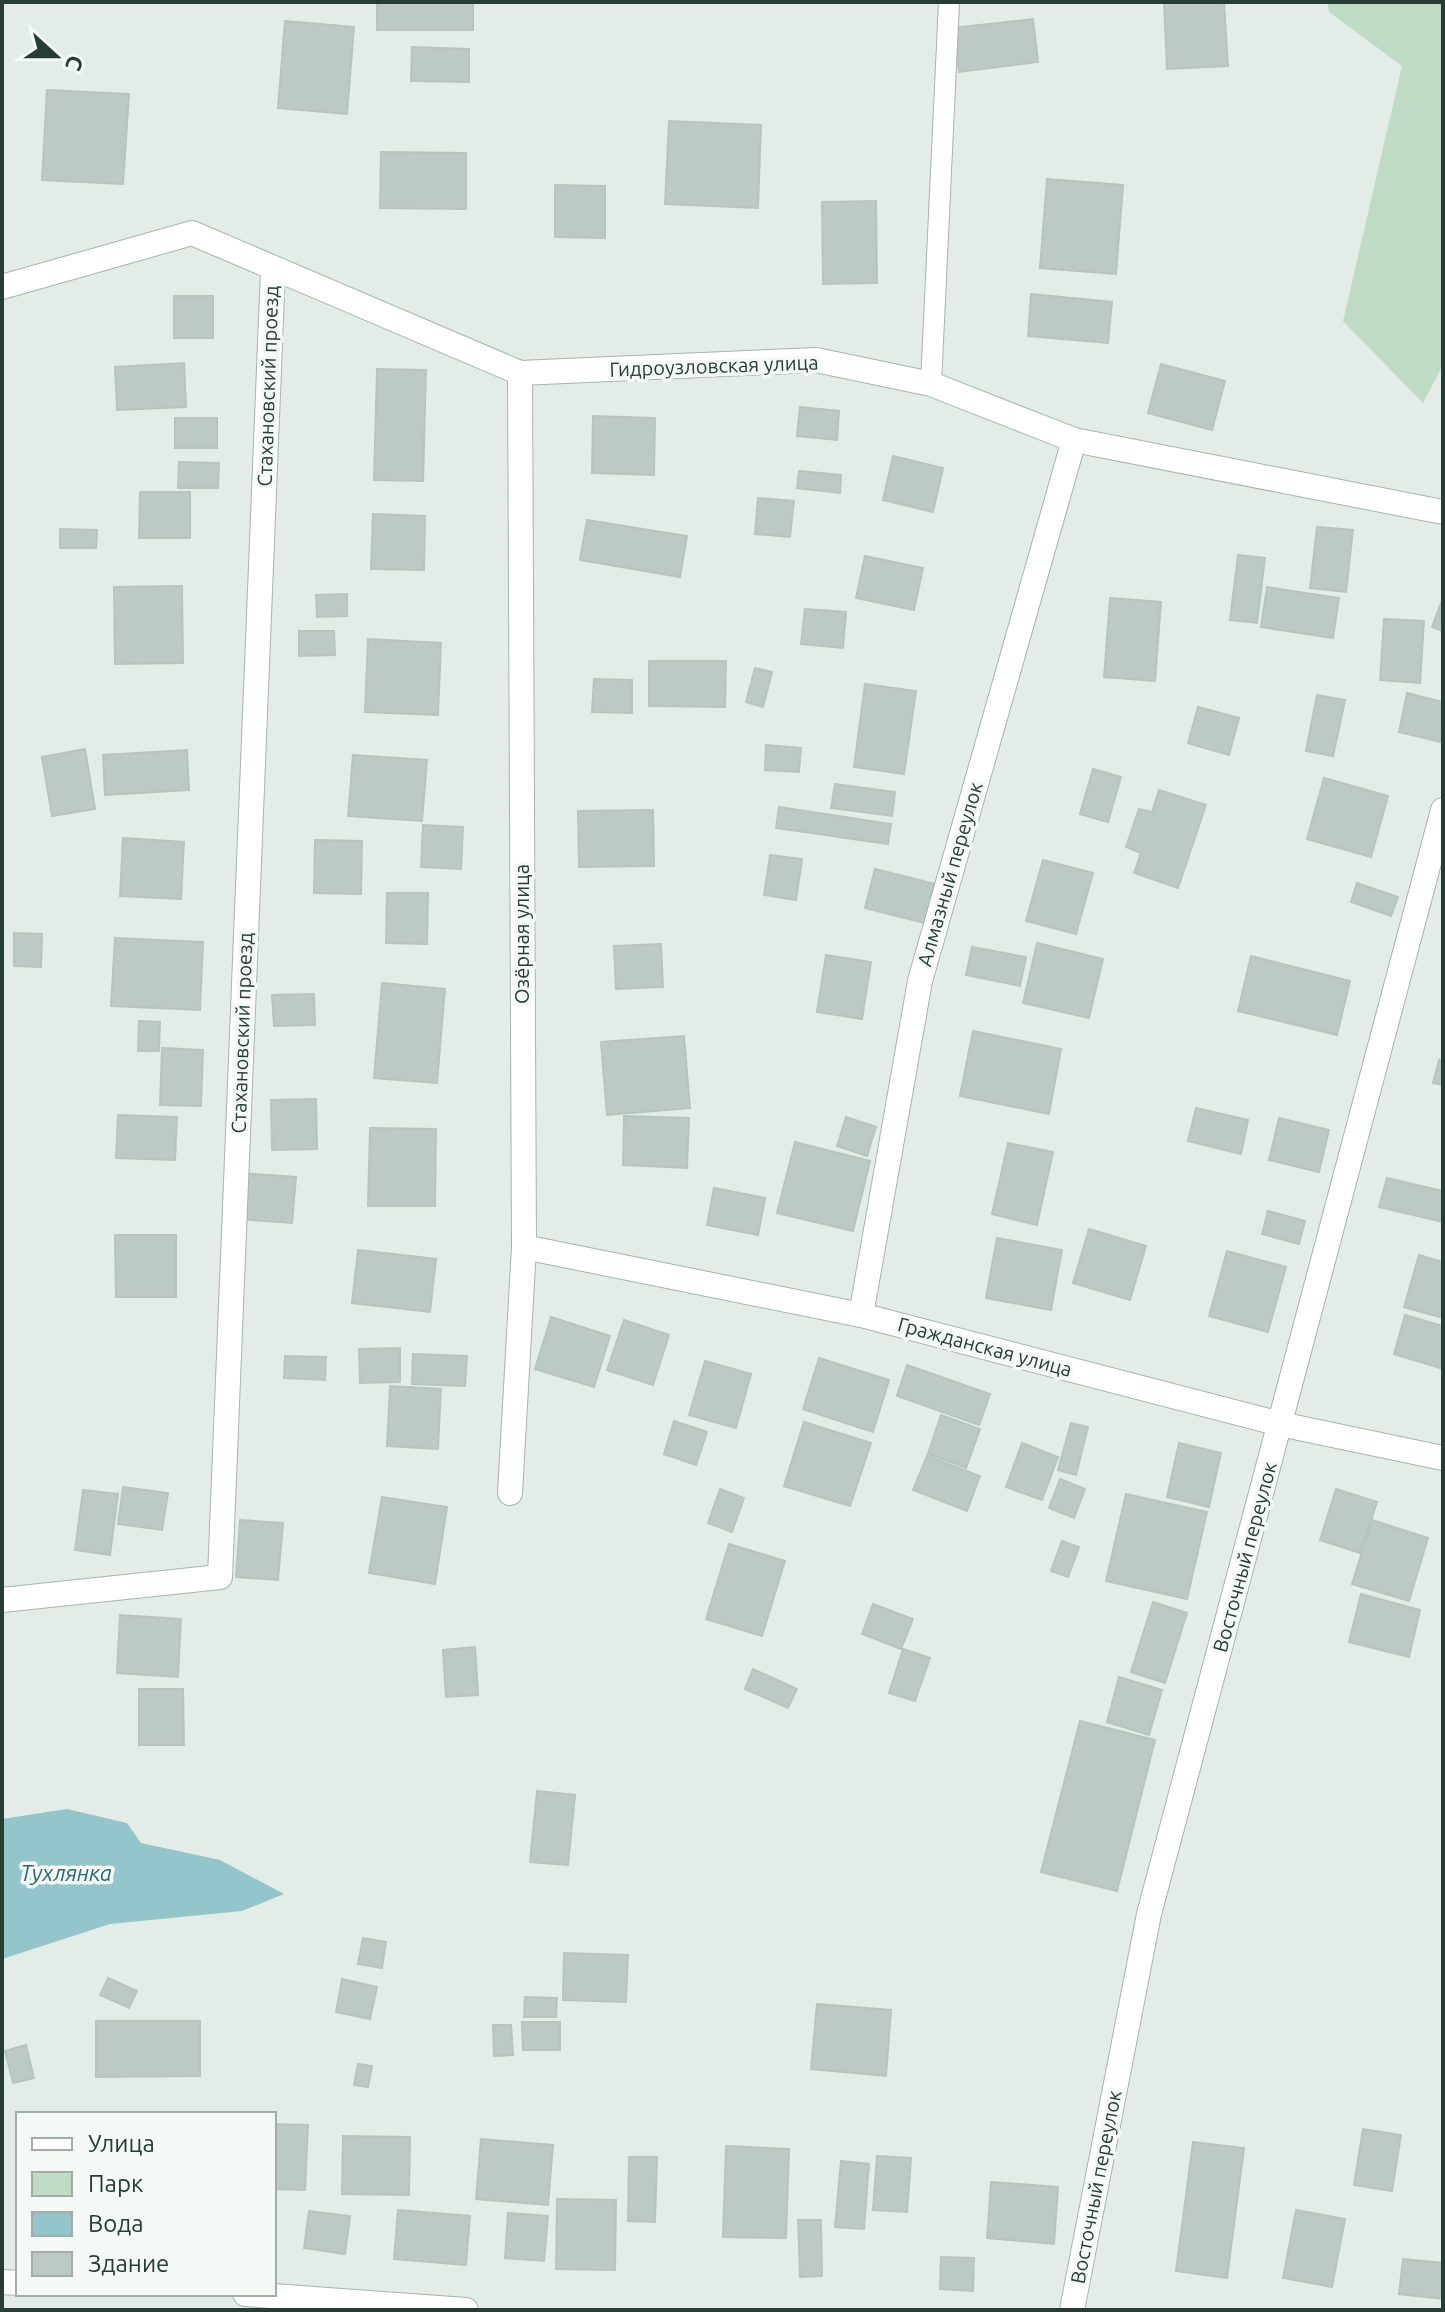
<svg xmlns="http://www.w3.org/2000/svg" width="1445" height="2312" font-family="Ubuntu,sans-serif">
<rect width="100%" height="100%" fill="#e4ece8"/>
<path fill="#c0dbc5" d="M 1327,2 L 1443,2 L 1443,365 L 1423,403 L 1343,321 L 1402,66 L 1329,12 Z"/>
<path fill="#93c5ca" d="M 67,1809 L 127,1823 L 141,1843 L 220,1860 L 284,1894 L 242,1911 L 110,1924 L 2,1959 L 2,1819 Z"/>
<g fill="#bdc9c4" stroke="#b7c5be" stroke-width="2">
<rect x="377" y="2" width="96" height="28"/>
<path d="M 1224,2 L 1228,66 L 1167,69 L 1164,3 Z"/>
<path d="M 1033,19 L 1038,62 L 959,72 L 954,28 Z"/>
<path d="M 285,21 L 354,27 L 347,114 L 278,108 Z"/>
<path d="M 412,47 L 469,49 L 469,82 L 411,81 Z"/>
<path d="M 47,90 L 129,94 L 123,184 L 42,180 Z"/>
<path d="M 669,121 L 761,125 L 758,208 L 665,204 Z"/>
<path d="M 381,152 L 466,153 L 466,209 L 380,208 Z"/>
<path d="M 1047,179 L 1123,185 L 1116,274 L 1040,268 Z"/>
<path d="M 555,185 L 605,186 L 605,238 L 555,237 Z"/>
<path d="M 876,201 L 877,283 L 823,284 L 822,202 Z"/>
<path d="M 1031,294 L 1112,302 L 1108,343 L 1028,336 Z"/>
<rect x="174" y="296" width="39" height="42"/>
<path d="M 184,363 L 186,407 L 117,410 L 115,367 Z"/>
<path d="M 1161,364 L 1225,381 L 1212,430 L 1148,413 Z"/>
<path d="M 377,369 L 426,370 L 423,481 L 374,480 Z"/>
<path d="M 800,407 L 839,411 L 837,440 L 797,436 Z"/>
<path d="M 593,416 L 655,418 L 654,475 L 592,473 Z"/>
<rect x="175" y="418" width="42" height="30"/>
<path d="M 893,456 L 943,468 L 933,512 L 883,500 Z"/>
<path d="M 179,462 L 219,463 L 218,488 L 178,488 Z"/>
<path d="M 799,471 L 841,475 L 840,493 L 797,488 Z"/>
<path d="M 140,492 L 190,492 L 190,538 L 139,538 Z"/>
<path d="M 758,498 L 794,501 L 790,537 L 755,534 Z"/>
<path d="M 373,514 L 425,516 L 424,570 L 371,569 Z"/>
<path d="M 587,520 L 687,536 L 680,577 L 580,560 Z"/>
<path d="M 1317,527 L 1353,530 L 1346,592 L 1310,588 Z"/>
<path d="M 60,529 L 97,530 L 96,548 L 60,548 Z"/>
<path d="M 1238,555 L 1265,558 L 1257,623 L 1230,620 Z"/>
<path d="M 865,556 L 923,568 L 914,610 L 856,598 Z"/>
<path d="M 182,586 L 183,663 L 115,664 L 114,587 Z"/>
<path d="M 1267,587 L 1339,598 L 1333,638 L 1261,627 Z"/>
<path d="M 347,594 L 347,616 L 317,617 L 316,595 Z"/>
<path d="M 1110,598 L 1161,602 L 1155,681 L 1104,677 Z"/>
<path d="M 1443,598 L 1443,631 L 1432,627 Z"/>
<path d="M 805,609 L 846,612 L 843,648 L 801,644 Z"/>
<path d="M 1384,619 L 1424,621 L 1420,683 L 1380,680 Z"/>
<path d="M 299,631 L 334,631 L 335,655 L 299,656 Z"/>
<path d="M 368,639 L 441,643 L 438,715 L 365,712 Z"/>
<path d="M 649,661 L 726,661 L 725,707 L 649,706 Z"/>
<path d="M 755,668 L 772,672 L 763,707 L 746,702 Z"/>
<path d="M 594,679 L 632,680 L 632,713 L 592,712 Z"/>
<path d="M 865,684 L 916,691 L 904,774 L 854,767 Z"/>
<path d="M 1407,693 L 1443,702 L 1441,742 L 1399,732 Z"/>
<path d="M 1317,695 L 1345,700 L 1333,756 L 1306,751 Z"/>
<path d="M 1198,707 L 1239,718 L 1229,755 L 1188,743 Z"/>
<path d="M 766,745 L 801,748 L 799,772 L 765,770 Z"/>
<path d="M 85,749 L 95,809 L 52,816 L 42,757 Z"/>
<path d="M 187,750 L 189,790 L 105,795 L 103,755 Z"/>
<path d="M 353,755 L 427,760 L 422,821 L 348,816 Z"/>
<path d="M 1093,769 L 1121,777 L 1108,822 L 1080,814 Z"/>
<path d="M 1324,778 L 1388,796 L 1371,857 L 1307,839 Z"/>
<path d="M 835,784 L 895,792 L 892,816 L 831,808 Z"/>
<path d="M 1159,790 L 1206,805 L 1178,888 L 1134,873 L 1141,853 L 1126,847 L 1139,809 L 1152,812 Z"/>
<path d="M 779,807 L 891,824 L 888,844 L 776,828 Z"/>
<path d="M 653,810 L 654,866 L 579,867 L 578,811 Z"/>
<path d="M 423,825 L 463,827 L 461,869 L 421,867 Z"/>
<path d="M 123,838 L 184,842 L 181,899 L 120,896 Z"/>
<path d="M 315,840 L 362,841 L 361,894 L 314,893 Z"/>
<path d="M 770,855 L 802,859 L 796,900 L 764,895 Z"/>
<path d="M 1043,860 L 1093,873 L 1076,934 L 1026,921 Z"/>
<path d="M 875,869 L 935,884 L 925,923 L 865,908 Z"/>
<path d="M 1357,883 L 1398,897 L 1391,916 L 1351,902 Z"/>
<path d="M 387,893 L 428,893 L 427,944 L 386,943 Z"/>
<path d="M 14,933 L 42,934 L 41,967 L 14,966 Z"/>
<path d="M 115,938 L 203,942 L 200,1010 L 111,1006 Z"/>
<path d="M 1037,943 L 1103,959 L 1089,1018 L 1023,1003 Z"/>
<path d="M 661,944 L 663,987 L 616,989 L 614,946 Z"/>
<path d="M 972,947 L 1026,957 L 1020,986 L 966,975 Z"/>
<path d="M 826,955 L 871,962 L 862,1019 L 817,1012 Z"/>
<path d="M 1251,956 L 1350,981 L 1337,1035 L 1238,1011 Z"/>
<path d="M 382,983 L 445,989 L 437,1083 L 374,1078 Z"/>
<path d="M 314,994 L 315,1025 L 274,1026 L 272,995 Z"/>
<path d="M 139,1021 L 160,1022 L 159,1051 L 138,1051 Z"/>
<path d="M 973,1031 L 1061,1049 L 1049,1114 L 960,1096 Z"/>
<path d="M 684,1036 L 690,1108 L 607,1115 L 601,1042 Z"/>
<path d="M 162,1048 L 203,1050 L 201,1106 L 160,1105 Z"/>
<path d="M 1439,1060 L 1443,1061 L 1443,1085 L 1433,1083 Z"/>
<path d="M 316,1099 L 317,1149 L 272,1150 L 271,1100 Z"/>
<path d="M 1196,1108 L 1248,1120 L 1241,1154 L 1188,1141 Z"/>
<path d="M 118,1115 L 177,1117 L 175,1160 L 116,1158 Z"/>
<path d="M 624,1116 L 689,1118 L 687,1168 L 623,1165 Z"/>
<path d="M 846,1117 L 876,1127 L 867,1156 L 837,1146 Z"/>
<path d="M 1279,1118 L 1329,1130 L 1319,1172 L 1269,1160 Z"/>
<path d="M 370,1128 L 436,1129 L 435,1206 L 368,1206 Z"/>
<path d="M 795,1142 L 870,1161 L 853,1231 L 777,1213 Z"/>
<path d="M 1008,1143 L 1053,1152 L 1037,1225 L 992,1214 Z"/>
<path d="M 240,1173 L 296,1177 L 292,1223 L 238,1219 Z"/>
<path d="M 1387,1178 L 1443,1191 L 1443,1222 L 1379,1207 Z"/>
<path d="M 714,1188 L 765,1198 L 758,1235 L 707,1225 Z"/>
<path d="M 1268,1211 L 1305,1221 L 1299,1244 L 1262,1234 Z"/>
<path d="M 1089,1229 L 1146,1246 L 1130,1300 L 1073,1283 Z"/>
<path d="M 115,1235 L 176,1235 L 176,1297 L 116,1297 Z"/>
<path d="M 997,1238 L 1062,1250 L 1051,1310 L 986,1298 Z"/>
<path d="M 358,1250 L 436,1259 L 430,1312 L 352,1303 Z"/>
<path d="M 1227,1251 L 1286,1267 L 1268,1332 L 1209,1316 Z"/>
<path d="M 1419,1255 L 1443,1262 L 1443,1318 L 1404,1307 Z"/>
<path d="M 1405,1315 L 1443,1326 L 1443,1369 L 1394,1354 Z"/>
<path d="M 551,1317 L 610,1336 L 594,1387 L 535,1369 Z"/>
<path d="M 624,1320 L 669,1335 L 653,1385 L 607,1370 Z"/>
<path d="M 400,1348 L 400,1382 L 360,1383 L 359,1349 Z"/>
<path d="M 413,1354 L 467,1356 L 465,1386 L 412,1384 Z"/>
<path d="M 285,1356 L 326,1357 L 325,1380 L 284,1378 Z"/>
<path d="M 819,1358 L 889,1380 L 873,1432 L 803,1409 Z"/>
<path d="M 705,1361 L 751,1374 L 736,1428 L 689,1415 Z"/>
<path d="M 907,1365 L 990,1394 L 979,1425 L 897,1396 Z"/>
<path d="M 390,1386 L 441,1389 L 438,1449 L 387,1446 Z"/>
<path d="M 941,1415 L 980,1429 L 966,1468 L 928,1454 Z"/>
<path d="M 674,1421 L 707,1432 L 696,1465 L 664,1454 Z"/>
<path d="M 804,1422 L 871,1443 L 850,1506 L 784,1486 Z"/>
<path d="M 1071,1423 L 1088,1427 L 1076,1475 L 1058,1470 Z"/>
<path d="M 1022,1443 L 1058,1457 L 1042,1500 L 1006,1487 Z"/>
<path d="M 1179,1443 L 1221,1453 L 1209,1507 L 1167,1497 Z"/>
<path d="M 927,1456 L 980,1476 L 967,1511 L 913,1490 Z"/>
<path d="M 1060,1479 L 1085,1489 L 1074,1518 L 1049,1508 Z"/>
<path d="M 123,1487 L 168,1493 L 162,1530 L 118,1524 Z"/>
<path d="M 720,1489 L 744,1498 L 732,1532 L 708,1523 Z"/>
<path d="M 1336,1489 L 1377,1502 L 1360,1553 L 1320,1540 Z"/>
<path d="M 83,1490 L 118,1494 L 110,1555 L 75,1550 Z"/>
<path d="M 1126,1494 L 1207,1512 L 1187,1599 L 1106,1581 Z"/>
<path d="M 382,1497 L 447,1507 L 435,1584 L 369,1573 Z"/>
<path d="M 240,1520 L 283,1523 L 278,1580 L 236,1577 Z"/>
<path d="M 1372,1520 L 1428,1538 L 1409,1601 L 1352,1584 Z"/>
<path d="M 1062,1541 L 1079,1547 L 1068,1577 L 1051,1571 Z"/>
<path d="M 729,1544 L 785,1561 L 762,1636 L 706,1619 Z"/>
<path d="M 1361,1594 L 1420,1610 L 1409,1657 L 1349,1642 Z"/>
<path d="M 1153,1602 L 1187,1613 L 1165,1683 L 1131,1672 Z"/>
<path d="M 873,1604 L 913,1619 L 901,1649 L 862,1634 Z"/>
<path d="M 120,1615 L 181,1619 L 178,1677 L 117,1673 Z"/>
<path d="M 475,1647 L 478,1695 L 446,1697 L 443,1650 Z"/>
<path d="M 903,1649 L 930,1658 L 915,1701 L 889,1693 Z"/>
<path d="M 753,1669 L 797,1689 L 788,1708 L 745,1689 Z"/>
<path d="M 1119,1677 L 1162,1690 L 1149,1735 L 1107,1722 Z"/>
<path d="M 139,1689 L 183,1689 L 184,1745 L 139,1745 Z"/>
<path d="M 1080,1721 L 1155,1740 L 1117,1891 L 1041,1872 Z"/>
<path d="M 537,1791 L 575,1795 L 568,1865 L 530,1862 Z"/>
<path d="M 363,1938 L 386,1942 L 382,1968 L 358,1964 Z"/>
<path d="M 564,1953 L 628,1955 L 626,2002 L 563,2000 Z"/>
<path d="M 108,1978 L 137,1991 L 129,2008 L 100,1995 Z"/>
<path d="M 342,1979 L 377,1987 L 370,2019 L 336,2012 Z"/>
<path d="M 525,1997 L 557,1998 L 556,2017 L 524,2017 Z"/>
<path d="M 817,2004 L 891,2010 L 886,2076 L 811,2069 Z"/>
<path d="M 96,2021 L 200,2021 L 200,2076 L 96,2077 Z"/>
<path d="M 522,2022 L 560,2022 L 560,2050 L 523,2050 Z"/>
<path d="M 493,2025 L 511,2025 L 513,2055 L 494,2056 Z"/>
<path d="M 26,2045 L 34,2078 L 13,2083 L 5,2051 Z"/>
<path d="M 358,2064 L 372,2066 L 368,2087 L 354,2085 Z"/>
<path d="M 274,2124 L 308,2125 L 305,2190 L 274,2189 Z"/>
<path d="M 1363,2129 L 1401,2135 L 1392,2191 L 1354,2185 Z"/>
<path d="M 343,2136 L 410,2137 L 409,2195 L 342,2194 Z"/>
<path d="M 481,2139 L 553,2145 L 548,2205 L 476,2199 Z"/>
<path d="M 1193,2142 L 1244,2148 L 1227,2278 L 1176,2271 Z"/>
<path d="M 726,2146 L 789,2149 L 786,2238 L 723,2237 Z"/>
<path d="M 877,2156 L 911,2158 L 907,2212 L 873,2210 Z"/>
<path d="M 629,2157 L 657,2157 L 655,2222 L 628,2221 Z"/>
<path d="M 841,2161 L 869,2164 L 864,2229 L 835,2227 Z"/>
<path d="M 991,2182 L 1058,2187 L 1054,2244 L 987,2238 Z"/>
<path d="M 557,2199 L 616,2200 L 615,2270 L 556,2269 Z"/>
<path d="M 398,2210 L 470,2216 L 466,2265 L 394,2259 Z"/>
<path d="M 1296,2210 L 1345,2219 L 1332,2287 L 1283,2278 Z"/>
<path d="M 309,2211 L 350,2216 L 345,2254 L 304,2248 Z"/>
<path d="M 508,2213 L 548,2216 L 544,2261 L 505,2258 Z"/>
<path d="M 798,2220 L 821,2220 L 822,2276 L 800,2277 Z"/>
<path d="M 941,2257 L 974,2258 L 973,2291 L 940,2289 Z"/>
<path d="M 1403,2259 L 1443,2263 L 1443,2299 L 1399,2294 Z"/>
</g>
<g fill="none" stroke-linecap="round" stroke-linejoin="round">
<defs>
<path id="lane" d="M 931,384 L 949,2"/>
<g id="street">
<path d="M 2,287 L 192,233 L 520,373 L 816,360 L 931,384 L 1074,440 L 1443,512"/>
<path d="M 524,1247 L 861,1315 L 1280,1424 L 1443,1458"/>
<path d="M 861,1315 L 920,981 L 1074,440"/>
<path d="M 510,1493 L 524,1247 L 520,373"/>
<path d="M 2,1600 L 220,1577 L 273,270"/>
<path d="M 2,2282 L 18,2283"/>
<path d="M 245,2294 L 466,2310"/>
<path d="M 1072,2310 L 1149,1914 L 1443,810"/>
</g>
</defs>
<use href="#lane" stroke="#a7b4ae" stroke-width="22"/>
<use href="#street" stroke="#a7b4ae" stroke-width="26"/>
<use href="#lane" stroke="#fff" stroke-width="20"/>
<use href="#street" stroke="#fff" stroke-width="24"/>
</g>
<g text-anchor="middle" stroke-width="7" stroke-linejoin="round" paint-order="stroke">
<g font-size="20" fill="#263c34" stroke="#f5f9f6">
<text transform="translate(714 366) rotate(-2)" y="7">Гидроузловская улица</text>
<text transform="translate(268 386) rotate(-88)" y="7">Стахановский проезд</text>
<text transform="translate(950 874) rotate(-74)" y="7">Алмазный переулок</text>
<text transform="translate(522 934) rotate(-90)" y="7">Озёрная улица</text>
<text transform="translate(242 1033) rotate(-88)" y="7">Стахановский проезд</text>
<text transform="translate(985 1347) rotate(15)" y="7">Гражданская улица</text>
<text transform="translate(1245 1557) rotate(-75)" y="7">Восточный переулок</text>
<text transform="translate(1096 2187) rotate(-79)" y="7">Восточный переулок</text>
</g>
<g font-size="22" font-style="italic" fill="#266971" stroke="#f5f9f6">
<text x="66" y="1881">Тухлянка</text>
</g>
</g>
<rect width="1445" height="2312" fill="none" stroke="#263c34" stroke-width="8"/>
<rect x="16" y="2112" width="260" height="184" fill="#f5f9f6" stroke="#a2ada8" stroke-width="2"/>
<rect x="32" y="2138" width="40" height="12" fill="#ffffff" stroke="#a2ada8" stroke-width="2"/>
<text x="88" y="2152" font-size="24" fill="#263c34">Улица</text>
<rect x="32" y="2172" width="40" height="24" fill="#c0dbc5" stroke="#a2ada8" stroke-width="2"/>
<text x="88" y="2192" font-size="24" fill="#263c34">Парк</text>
<rect x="32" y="2212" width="40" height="24" fill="#93c5ca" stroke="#a2ada8" stroke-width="2"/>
<text x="88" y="2232" font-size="24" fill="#263c34">Вода</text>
<rect x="32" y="2252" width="40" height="24" fill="#bdc9c4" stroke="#a2ada8" stroke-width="2"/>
<text x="88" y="2272" font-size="24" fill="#263c34">Здание</text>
<g transform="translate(56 56) rotate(111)" stroke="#f5f9f6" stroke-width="6" paint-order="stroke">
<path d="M0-6L14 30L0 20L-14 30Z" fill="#263c34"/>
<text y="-12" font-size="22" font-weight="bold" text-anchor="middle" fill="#263c34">С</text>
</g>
</svg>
